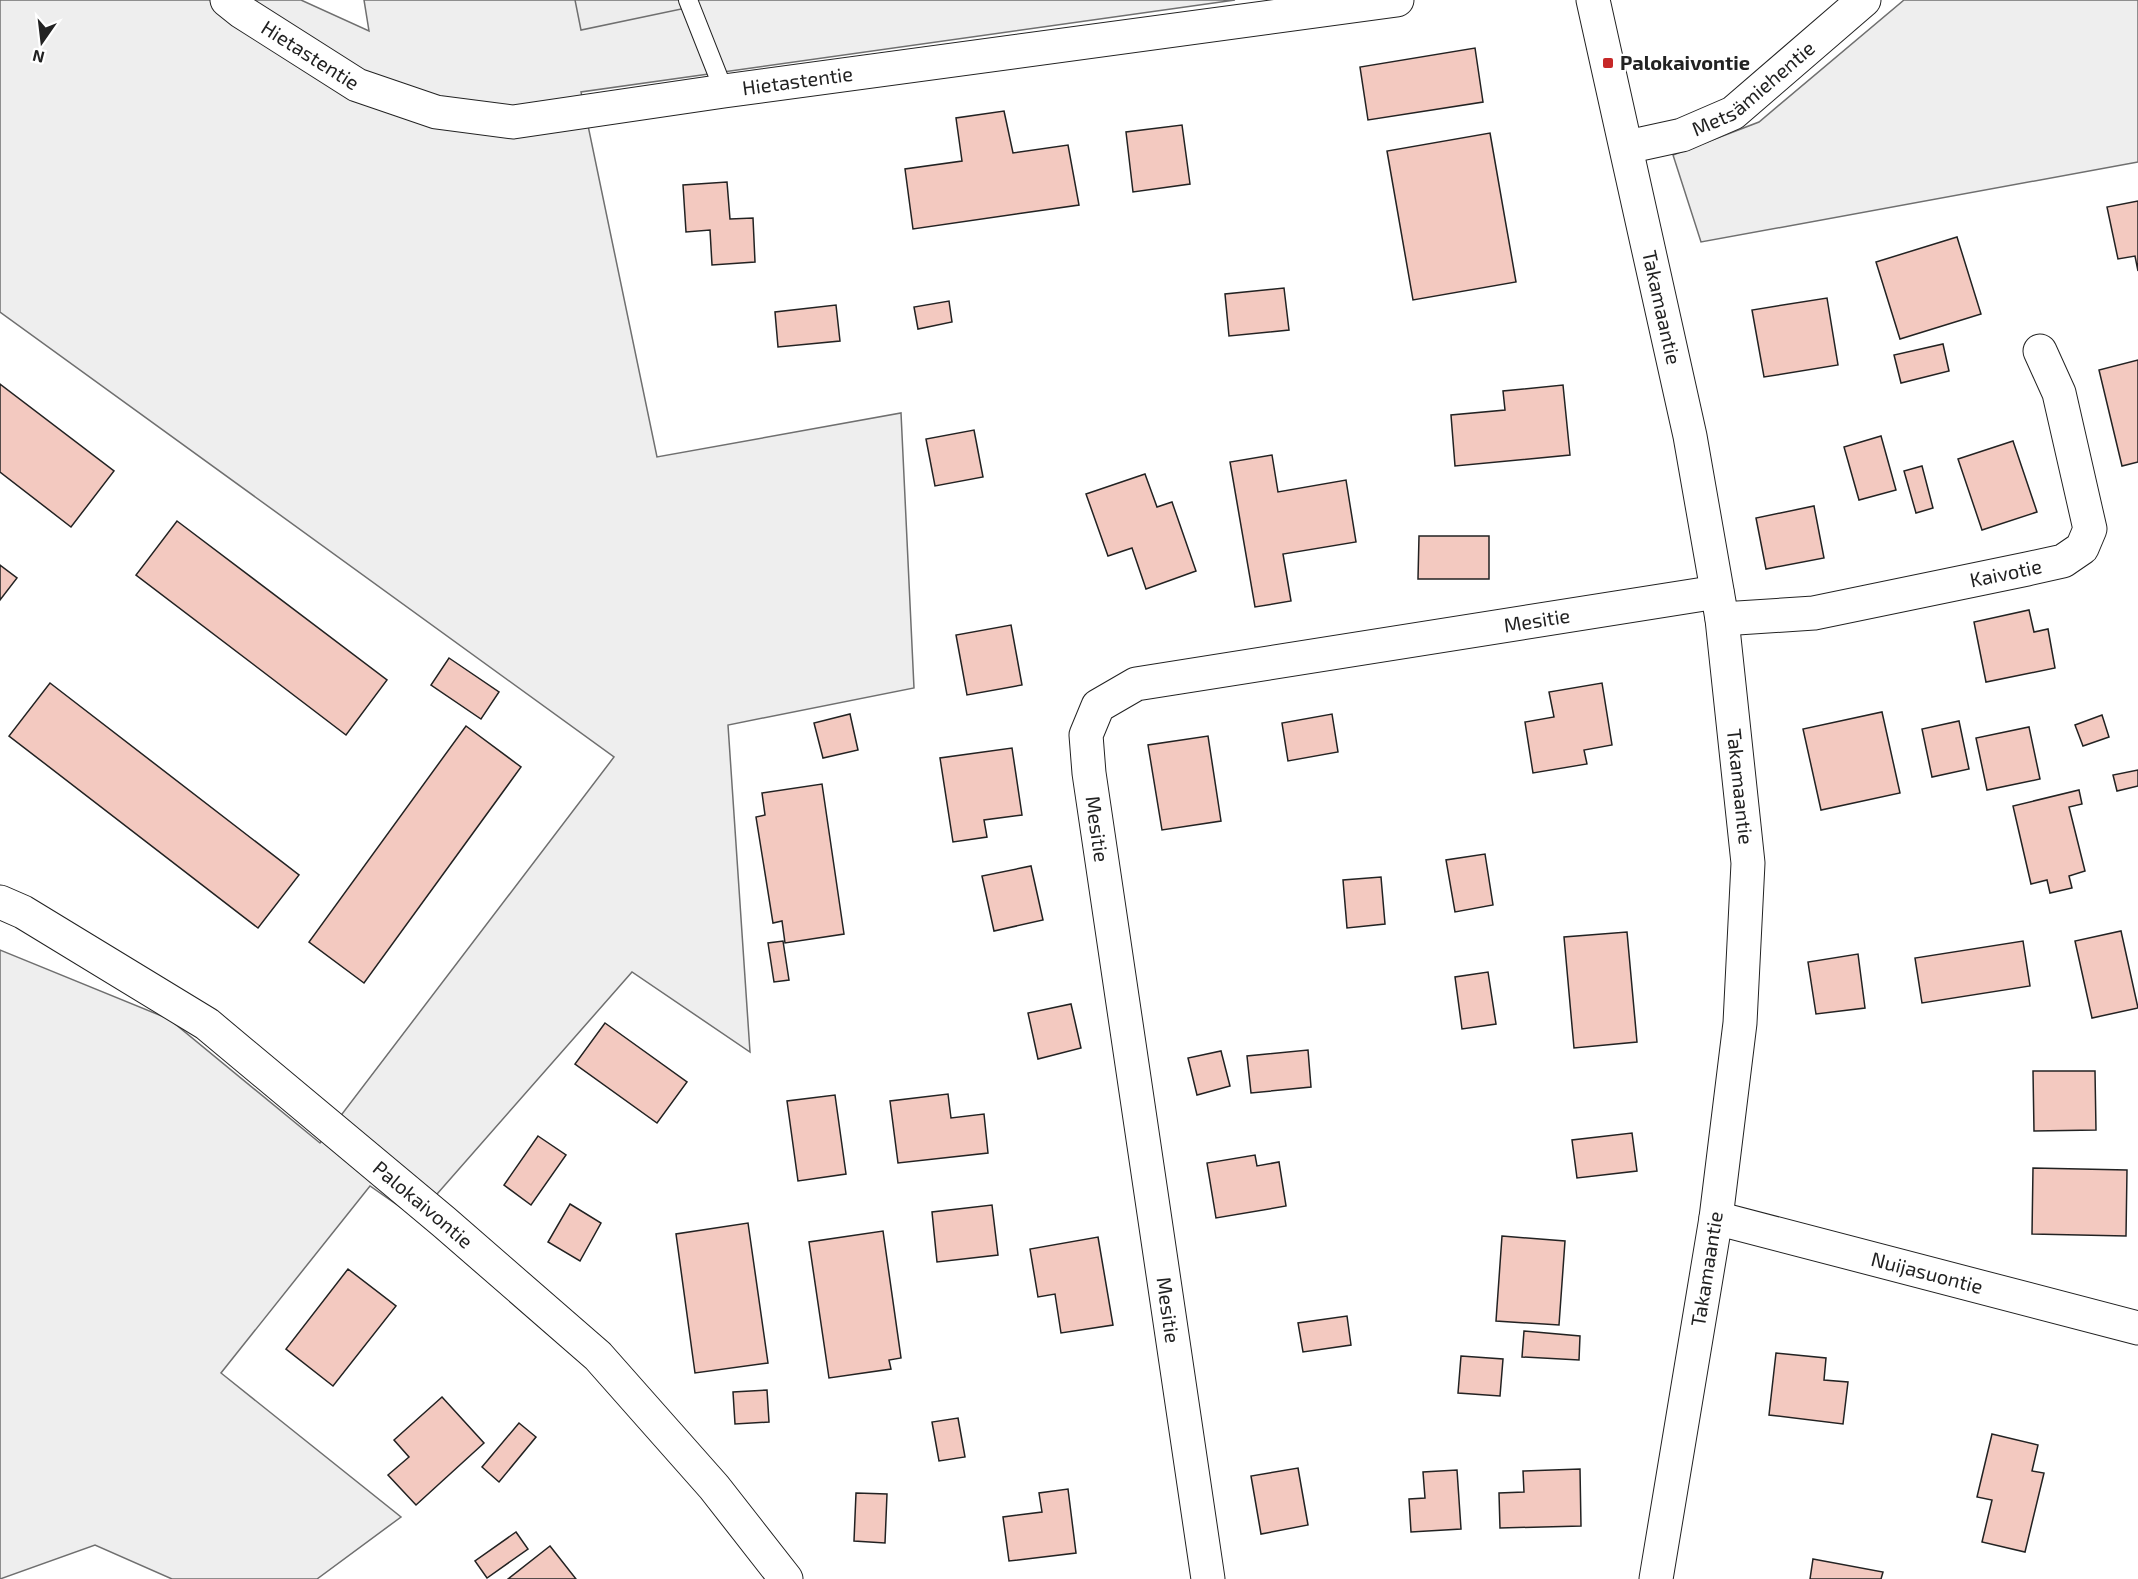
<svg xmlns="http://www.w3.org/2000/svg" width="2138" height="1579" font-family="'Exo 2',sans-serif">
<rect width="100%" height="100%" fill="#fff"/>
<g fill="#eee" stroke="#6f6f6f" stroke-width="1.5">
<path d="M 0,0 L 301,0 L 369,31 L 364,0 L 1235,0 L 581,92 L 657,457 L 901,413 L 914,688 L 728,725 L 750,1052 L 632,972 L 416,1218 L 370,1186 L 221,1373 L 401,1517 L 317,1579 L 172,1579 L 95,1545 L 0,1579 L 0,950 L 169,1019 L 320,1143 L 614,757 L 0,312 Z"/>
<path d="M 1904,0 L 2138,0 L 2138,162 L 1701,242 L 1673,155 L 1759,122 Z"/>
</g>
<path fill="#ededed" stroke="#6f6f6f" stroke-width="1.5" d="M 575,0 L 688,0 L 691,7 L 581,30 Z"/>
<g fill="#f3c9c0" stroke="#222" stroke-width="1.5">
<path d="M 1475,48 L 1483,102 L 1368,120 L 1360,67 Z"/>
<path d="M 1004,111 L 1013,153 L 1068,145 L 1079,205 L 913,229 L 905,169 L 962,161 L 956,118 Z"/>
<path d="M 1182,125 L 1190,184 L 1133,192 L 1126,132 Z"/>
<path d="M 1490,133 L 1516,282 L 1413,300 L 1387,151 Z"/>
<path d="M 727,182 L 730,219 L 753,218 L 755,262 L 712,265 L 710,230 L 686,232 L 683,185 Z"/>
<path d="M 2138,201 L 2138,271 L 2135,256 L 2118,259 L 2107,207 Z"/>
<path d="M 1957,237 L 1981,314 L 1900,339 L 1876,262 Z"/>
<path d="M 1284,288 L 1289,330 L 1229,336 L 1225,294 Z"/>
<path d="M 1827,298 L 1838,365 L 1764,377 L 1752,310 Z"/>
<path d="M 949,301 L 952,322 L 918,329 L 914,307 Z"/>
<path d="M 836,305 L 840,341 L 778,347 L 775,312 Z"/>
<path d="M 1943,344 L 1949,371 L 1901,383 L 1894,355 Z"/>
<path d="M 2138,360 L 2138,462 L 2122,466 L 2099,370 Z"/>
<path d="M 0,384 L 114,471 L 71,527 L 0,472 Z"/>
<path d="M 1563,385 L 1570,455 L 1455,466 L 1451,415 L 1505,410 L 1503,391 Z"/>
<path d="M 974,430 L 983,477 L 935,486 L 926,439 Z"/>
<path d="M 1881,436 L 1896,490 L 1859,500 L 1844,447 Z"/>
<path d="M 2013,441 L 2037,512 L 1982,530 L 1958,459 Z"/>
<path d="M 1272,455 L 1278,492 L 1346,480 L 1356,542 L 1283,554 L 1291,601 L 1255,607 L 1230,462 Z"/>
<path d="M 1922,466 L 1933,508 L 1916,513 L 1904,471 Z"/>
<path d="M 1145,474 L 1157,507 L 1172,502 L 1196,571 L 1146,589 L 1132,548 L 1108,556 L 1086,494 Z"/>
<path d="M 1814,506 L 1824,558 L 1766,569 L 1756,518 Z"/>
<path d="M 177,521 L 387,680 L 346,735 L 136,575 Z"/>
<path d="M 1419,536 L 1489,536 L 1489,579 L 1418,579 Z"/>
<path d="M 0,565 L 17,578 L 0,600 Z"/>
<path d="M 2029,610 L 2034,632 L 2048,629 L 2055,668 L 1986,682 L 1974,622 Z"/>
<path d="M 1011,625 L 1022,685 L 967,695 L 956,635 Z"/>
<path d="M 449,658 L 499,692 L 481,719 L 431,685 Z"/>
<path d="M 50,683 L 299,875 L 258,928 L 9,736 Z"/>
<path d="M 1602,683 L 1612,745 L 1584,750 L 1587,764 L 1533,773 L 1525,722 L 1554,717 L 1549,692 Z"/>
<path d="M 1882,712 L 1900,793 L 1821,810 L 1803,729 Z"/>
<path d="M 850,714 L 858,750 L 823,758 L 814,723 Z"/>
<path d="M 1332,714 L 1338,752 L 1288,761 L 1282,723 Z"/>
<path d="M 2102,715 L 2109,737 L 2083,746 L 2075,725 Z"/>
<path d="M 1959,721 L 1969,769 L 1932,777 L 1922,729 Z"/>
<path d="M 466,726 L 521,767 L 364,983 L 309,942 Z"/>
<path d="M 2029,727 L 2040,779 L 1987,790 L 1976,738 Z"/>
<path d="M 1208,736 L 1221,821 L 1162,830 L 1148,745 Z"/>
<path d="M 1012,748 L 1022,815 L 984,820 L 987,837 L 953,842 L 940,758 Z"/>
<path d="M 2138,770 L 2138,786 L 2117,791 L 2113,775 Z"/>
<path d="M 822,784 L 844,934 L 785,943 L 782,921 L 773,923 L 756,817 L 765,815 L 762,793 Z"/>
<path d="M 2079,790 L 2082,804 L 2069,807 L 2085,871 L 2069,876 L 2072,888 L 2050,893 L 2047,880 L 2031,884 L 2013,806 Z"/>
<path d="M 1485,854 L 1493,905 L 1455,912 L 1446,860 Z"/>
<path d="M 1031,866 L 1043,920 L 994,931 L 982,876 Z"/>
<path d="M 1381,877 L 1385,924 L 1347,928 L 1343,880 Z"/>
<path d="M 2121,931 L 2138,1008 L 2092,1018 L 2075,941 Z"/>
<path d="M 1627,932 L 1637,1042 L 1574,1048 L 1564,937 Z"/>
<path d="M 783,941 L 789,980 L 774,982 L 768,943 Z"/>
<path d="M 2023,941 L 2030,986 L 1922,1003 L 1915,958 Z"/>
<path d="M 1858,954 L 1865,1008 L 1816,1014 L 1808,962 Z"/>
<path d="M 1488,972 L 1496,1024 L 1462,1029 L 1455,977 Z"/>
<path d="M 1071,1004 L 1081,1048 L 1038,1059 L 1028,1013 Z"/>
<path d="M 605,1023 L 687,1082 L 657,1123 L 575,1064 Z"/>
<path d="M 1308,1050 L 1311,1087 L 1251,1093 L 1247,1056 Z"/>
<path d="M 1221,1051 L 1230,1086 L 1197,1095 L 1188,1058 Z"/>
<path d="M 2033,1071 L 2095,1071 L 2096,1130 L 2034,1131 Z"/>
<path d="M 948,1094 L 951,1118 L 984,1114 L 988,1153 L 898,1163 L 890,1101 Z"/>
<path d="M 835,1095 L 846,1174 L 798,1181 L 787,1101 Z"/>
<path d="M 1632,1133 L 1637,1171 L 1577,1178 L 1572,1140 Z"/>
<path d="M 538,1136 L 566,1155 L 531,1205 L 504,1185 Z"/>
<path d="M 1255,1155 L 1257,1166 L 1279,1162 L 1286,1206 L 1216,1218 L 1207,1163 Z"/>
<path d="M 2033,1168 L 2127,1170 L 2126,1236 L 2032,1234 Z"/>
<path d="M 570,1204 L 601,1223 L 580,1261 L 548,1242 Z"/>
<path d="M 992,1205 L 998,1255 L 937,1262 L 932,1212 Z"/>
<path d="M 748,1223 L 768,1363 L 695,1373 L 676,1234 Z"/>
<path d="M 883,1231 L 901,1358 L 889,1360 L 891,1369 L 829,1378 L 809,1242 Z"/>
<path d="M 1502,1236 L 1565,1241 L 1559,1325 L 1496,1321 Z"/>
<path d="M 1098,1237 L 1113,1325 L 1061,1333 L 1055,1294 L 1038,1297 L 1030,1249 Z"/>
<path d="M 348,1269 L 396,1306 L 333,1386 L 286,1349 Z"/>
<path d="M 1347,1316 L 1351,1345 L 1303,1352 L 1298,1323 Z"/>
<path d="M 1524,1331 L 1580,1336 L 1579,1360 L 1522,1357 Z"/>
<path d="M 1776,1353 L 1826,1358 L 1824,1380 L 1848,1382 L 1843,1424 L 1769,1415 Z"/>
<path d="M 1461,1356 L 1503,1359 L 1500,1396 L 1458,1393 Z"/>
<path d="M 767,1390 L 769,1422 L 735,1424 L 733,1392 Z"/>
<path d="M 442,1397 L 484,1443 L 416,1505 L 388,1475 L 409,1457 L 394,1440 Z"/>
<path d="M 958,1418 L 965,1457 L 939,1461 L 932,1422 Z"/>
<path d="M 519,1423 L 536,1437 L 499,1482 L 482,1467 Z"/>
<path d="M 1992,1434 L 2038,1445 L 2032,1471 L 2044,1473 L 2025,1552 L 1982,1542 L 1992,1500 L 1977,1497 Z"/>
<path d="M 1298,1468 L 1308,1525 L 1261,1534 L 1251,1476 Z"/>
<path d="M 1580,1469 L 1581,1526 L 1500,1528 L 1499,1493 L 1524,1492 L 1523,1471 Z"/>
<path d="M 1457,1470 L 1461,1529 L 1411,1532 L 1409,1499 L 1425,1498 L 1423,1472 Z"/>
<path d="M 1068,1489 L 1076,1553 L 1009,1561 L 1003,1517 L 1042,1512 L 1039,1493 Z"/>
<path d="M 856,1493 L 887,1494 L 885,1543 L 854,1541 Z"/>
<path d="M 516,1532 L 528,1549 L 487,1578 L 475,1561 Z"/>
<path d="M 550,1546 L 576,1579 L 508,1579 Z"/>
<path d="M 1813,1559 L 1883,1572 L 1881,1579 L 1810,1579 Z"/>
</g>
<g fill="none" stroke-linecap="round" stroke-linejoin="round">
<defs>
<path id="service" d="M 688,0 L 724,91"/>
<g id="minor">
<path id="s1" d="M 227,0 L 242,12 L 357,85 L 436,112 L 513,122 L 724,91 L 1397,0"/>
<path id="s2" d="M 1627,147 L 1682,135 L 1733,113 L 1864,0"/>
<path id="s3" d="M 1722,619 L 1814,613 L 2027,569 L 2063,561 L 2082,548 L 2090,529 L 2059,393 L 2040,351"/>
<path id="s4" d="M 0,902 L 23,912 L 207,1024 L 444,1222 L 598,1356 L 714,1487 L 786,1579"/>
<path id="s5" d="M 1716,1218 L 2138,1328"/>
<path id="s6" d="M 1208,1579 L 1089,773 L 1086,735 L 1098,706 L 1136,684 L 1717,592"/>
</g>
<g id="tertiary">
<path id="s7" d="M 1593,0 L 1690,436 L 1722,619 L 1748,863 L 1740,1023 L 1716,1218 L 1656,1579"/>
</g>
</defs>
<use href="#service" stroke="#222" stroke-width="20"/>
<use href="#minor" stroke="#222" stroke-width="35"/>
<use href="#tertiary" stroke="#222" stroke-width="35"/>
<use href="#service" stroke="#fff" stroke-width="18"/>
<use href="#minor" stroke="#fff" stroke-width="33"/>
<use href="#tertiary" stroke="#fff" stroke-width="33"/>
</g>
<rect fill="#c62828" stroke="#fff" stroke-width="2" x="1602" y="57" width="12" height="12" rx="3"/>
<g text-anchor="middle" stroke-width="4.5" stroke-linejoin="round" paint-order="stroke">
<g font-size="20" fill="#222" stroke="#fff">
<text dy="7" stroke="none"><textPath href="#s1" startOffset="100">Hietastentie</textPath></text>
<text dy="7" stroke="none"><textPath href="#s1" startOffset="604">Hietastentie</textPath></text>
<text dy="7" stroke="none"><textPath href="#s2" startOffset="142">Metsämiehentie</textPath></text>
<text dy="7" stroke="none"><textPath href="#s7" startOffset="315">Takamaantie</textPath></text>
<text dy="7" stroke="none"><textPath href="#s3" startOffset="288">Kaivotie</textPath></text>
<text dy="7" stroke="none"><textPath href="#s6" startOffset="1334">Mesitie</textPath></text>
<text dy="7" stroke="none"><textPath href="#s7" startOffset="801">Takamaantie</textPath></text>
<text transform="translate(1097 829) rotate(82)" y="7">Mesitie</text>
<text dy="7" stroke="none"><textPath href="#s4" startOffset="522">Palokaivontie</textPath></text>
<text transform="translate(1707 1269) rotate(-81)" y="7">Takamaantie</text>
<text dy="7" stroke="none"><textPath href="#s5" startOffset="218">Nuijasuontie</textPath></text>
<text transform="translate(1168 1310) rotate(82)" y="7">Mesitie</text>
</g>
<g font-size="20" font-weight="bold" fill="#222" stroke="#fff" text-anchor="start">
<text x="1620" y="70">Palokaivontie</text>
</g>
</g>
<g transform="translate(42 42) rotate(194)" stroke="#ffffff" stroke-width="4.5" paint-order="stroke">
<path d="M0-4.5L10 22L0 15L-10 22Z" fill="#222222"/>
<text y="-9" font-size="16" font-weight="bold" text-anchor="middle" fill="#222222">N</text>
</g>
</svg>
